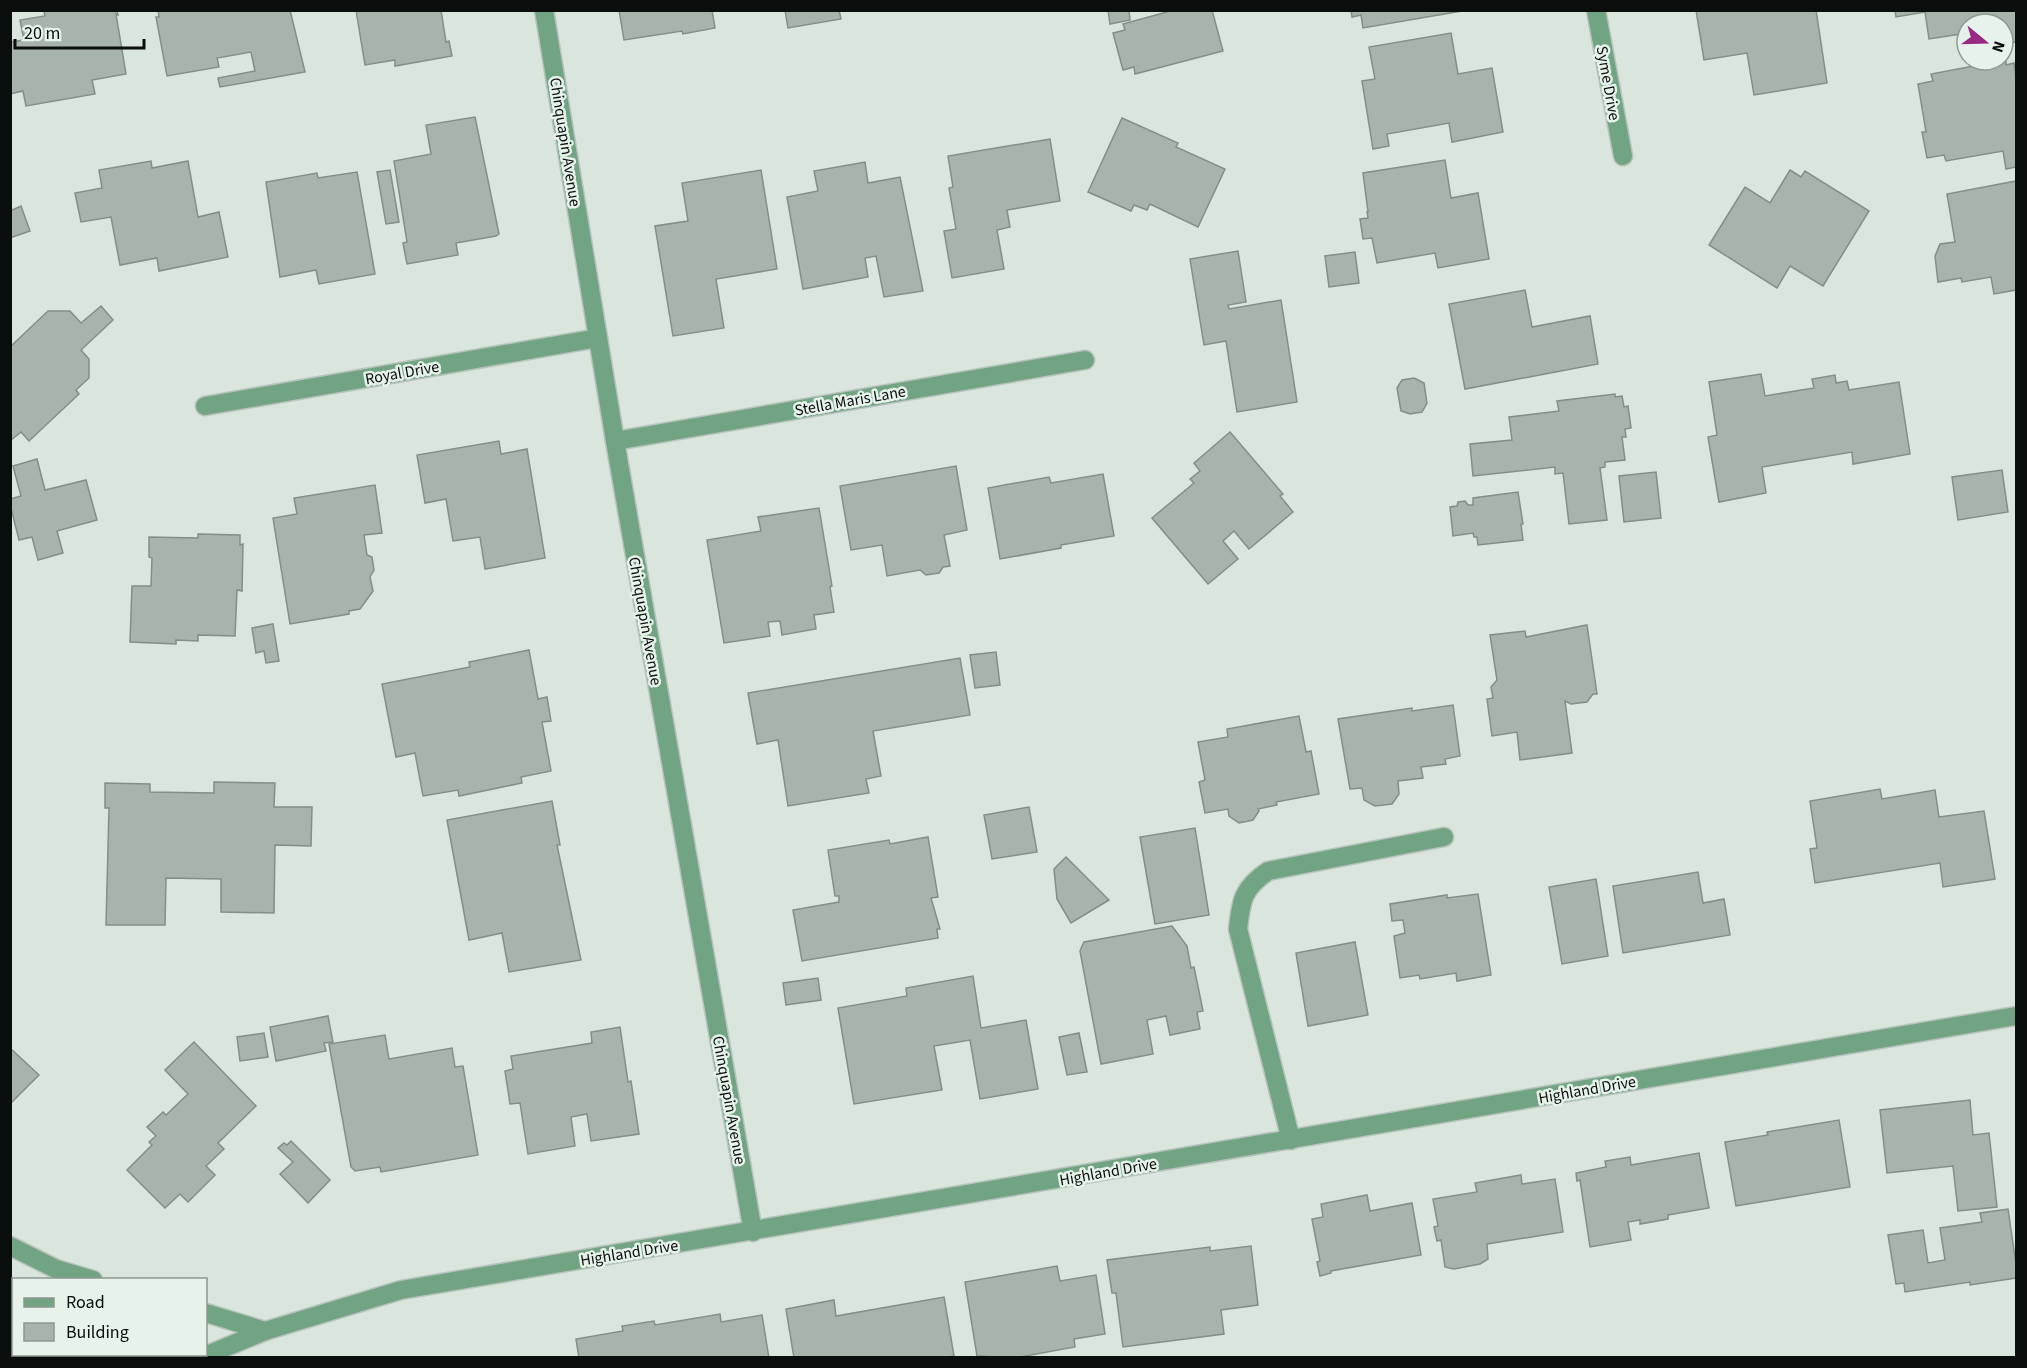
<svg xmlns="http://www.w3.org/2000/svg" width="2027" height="1368" font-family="'Source Sans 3',sans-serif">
<rect width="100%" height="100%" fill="#d9e5dd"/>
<g fill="#a8b3ab" stroke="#838e87" stroke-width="1.5">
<path d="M 49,10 L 117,10 L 118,15 L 116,14 L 126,74 L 92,80 L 95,94 L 26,106 L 23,91 L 10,94 L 10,42 L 24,40 L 20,20 L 45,16 L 44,11 Z"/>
<path d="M 158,10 L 290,10 L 305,72 L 220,87 L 218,78 L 255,71 L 251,52 L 217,58 L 219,67 L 167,76 L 156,17 L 159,17 Z"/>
<path d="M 356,10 L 441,10 L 446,42 L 449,41 L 452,56 L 395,66 L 395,60 L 365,65 Z"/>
<path d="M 619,10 L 712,10 L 715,28 L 683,34 L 682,31 L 624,40 Z"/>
<path d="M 785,10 L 839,10 L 841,19 L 788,28 Z"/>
<path d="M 1108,10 L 1129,10 L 1130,20 L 1110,24 Z"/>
<path d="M 1174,10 L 1212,10 L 1223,51 L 1135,74 L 1134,67 L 1123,70 L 1113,33 L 1125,30 L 1123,24 Z"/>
<path d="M 1351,10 L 1468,10 L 1363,28 L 1361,15 L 1352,17 Z"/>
<path d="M 1696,10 L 1816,10 L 1827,83 L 1754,95 L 1747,53 L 1704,60 Z"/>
<path d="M 1895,10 L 2016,10 L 2016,42 L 2003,44 L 2003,24 L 1967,24 L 1967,33 L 1929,39 L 1925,12 L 1896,17 Z"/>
<path d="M 1451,33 L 1458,74 L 1492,68 L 1503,132 L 1452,142 L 1449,123 L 1387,134 L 1389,146 L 1373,149 L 1362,81 L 1375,79 L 1369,47 Z"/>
<path d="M 2006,60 L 2006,65 L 2014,63 L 2016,77 L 2016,167 L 2006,169 L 2003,151 L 1946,161 L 1944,155 L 1927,158 L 1922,132 L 1926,132 L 1918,84 L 1933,81 L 1931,74 Z"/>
<path d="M 475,117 L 499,234 L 496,236 L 456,243 L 458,255 L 407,264 L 403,243 L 407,242 L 394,161 L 431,154 L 426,125 Z"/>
<path d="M 1122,118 L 1178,143 L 1176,147 L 1225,169 L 1198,227 L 1150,204 L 1147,210 L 1134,205 L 1131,211 L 1088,192 Z"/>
<path d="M 1050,139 L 1060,201 L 1007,210 L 1010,227 L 997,230 L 1004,269 L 952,278 L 944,231 L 956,229 L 949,188 L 953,187 L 948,156 Z"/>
<path d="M 1445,160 L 1451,198 L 1478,193 L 1489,259 L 1438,268 L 1435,253 L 1377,263 L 1372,238 L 1363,239 L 1360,219 L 1368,218 L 1367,212 L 1368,212 L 1363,173 Z"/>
<path d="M 151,161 L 152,168 L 188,161 L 198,217 L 219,212 L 228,257 L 159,271 L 157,258 L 120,265 L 111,217 L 81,222 L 75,193 L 102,188 L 99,170 Z"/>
<path d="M 865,162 L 868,183 L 900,177 L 923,291 L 884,297 L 876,256 L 865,258 L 868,277 L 803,289 L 787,197 L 818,191 L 814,171 Z"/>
<path d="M 390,170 L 399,222 L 386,224 L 377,172 Z"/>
<path d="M 761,170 L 777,269 L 716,279 L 724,328 L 673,336 L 655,226 L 688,221 L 682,183 Z"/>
<path d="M 1790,170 L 1801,177 L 1805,171 L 1869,211 L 1823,286 L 1790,266 L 1777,288 L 1709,245 L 1745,187 L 1770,203 Z"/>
<path d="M 357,172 L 375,274 L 319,284 L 316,270 L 280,277 L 266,182 L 317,173 L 318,178 Z"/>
<path d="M 2016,181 L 2016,290 L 1994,294 L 1991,277 L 1962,282 L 1961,278 L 1938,282 L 1935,256 L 1940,244 L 1955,242 L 1947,194 Z"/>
<path d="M 21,206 L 30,231 L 10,238 L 10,211 Z"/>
<path d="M 1238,251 L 1246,302 L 1228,305 L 1229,309 L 1281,300 L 1297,402 L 1237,412 L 1226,341 L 1204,345 L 1190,259 Z"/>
<path d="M 1355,252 L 1359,283 L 1329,287 L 1325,256 Z"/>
<path d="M 1525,290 L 1532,327 L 1590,316 L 1598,364 L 1465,389 L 1449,304 Z"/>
<path d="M 101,306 L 113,320 L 81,350 L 89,359 L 89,378 L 76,390 L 79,394 L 29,441 L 21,432 L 10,441 L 10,347 L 48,311 L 70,311 L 81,323 Z"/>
<path d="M 1761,374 L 1765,396 L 1814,388 L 1812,379 L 1835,375 L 1836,383 L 1847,381 L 1849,390 L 1899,382 L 1910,454 L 1853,464 L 1852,452 L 1762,467 L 1766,493 L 1719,502 L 1708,437 L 1717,435 L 1709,382 Z"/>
<path d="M 1414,378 L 1424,383 L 1427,403 L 1422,412 L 1410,414 L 1401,411 L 1397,388 L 1402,380 Z"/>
<path d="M 1615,394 L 1615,397 L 1622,396 L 1624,407 L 1628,406 L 1631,428 L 1625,429 L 1626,437 L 1622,437 L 1625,460 L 1605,462 L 1605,467 L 1600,468 L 1607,520 L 1569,524 L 1563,473 L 1555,474 L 1555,467 L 1473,476 L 1470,444 L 1512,440 L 1509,417 L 1559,411 L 1557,401 Z"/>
<path d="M 1230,432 L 1283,494 L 1280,496 L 1293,512 L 1249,549 L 1234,531 L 1223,541 L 1238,559 L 1208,584 L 1152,518 L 1194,483 L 1190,479 L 1200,471 L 1194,463 Z"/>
<path d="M 499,441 L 501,454 L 527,449 L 545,558 L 485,569 L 480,537 L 453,541 L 446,499 L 425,503 L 417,455 Z"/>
<path d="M 37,459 L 45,490 L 86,480 L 97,520 L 57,531 L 63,553 L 38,560 L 32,537 L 19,540 L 10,504 L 10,499 L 21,496 L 13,466 Z"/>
<path d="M 956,466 L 967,530 L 944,535 L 950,566 L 943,567 L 939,573 L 926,575 L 920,570 L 887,576 L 882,545 L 851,550 L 840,486 Z"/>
<path d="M 2002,470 L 2008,512 L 1958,520 L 1952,477 Z"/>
<path d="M 1656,472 L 1661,518 L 1624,522 L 1619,476 Z"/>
<path d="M 1103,474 L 1114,536 L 1061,545 L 1061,548 L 1000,559 L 988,488 L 1049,477 L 1051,483 Z"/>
<path d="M 375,485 L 382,533 L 364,535 L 367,555 L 372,557 L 374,570 L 370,577 L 373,591 L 360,609 L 349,611 L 349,614 L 290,624 L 273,518 L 297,514 L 294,498 Z"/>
<path d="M 1518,492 L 1523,524 L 1521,524 L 1523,540 L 1478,545 L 1477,537 L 1474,537 L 1473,533 L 1453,536 L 1450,507 L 1457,506 L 1458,502 L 1465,501 L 1468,505 L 1473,505 L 1473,498 Z"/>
<path d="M 819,508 L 832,586 L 830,587 L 834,612 L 814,615 L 816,629 L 782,635 L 780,621 L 768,622 L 770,636 L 724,643 L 707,540 L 761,531 L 758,517 Z"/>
<path d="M 198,534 L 240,535 L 240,545 L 243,544 L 242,591 L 237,590 L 235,636 L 198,635 L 198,641 L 176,640 L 176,644 L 130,642 L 132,586 L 151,586 L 152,558 L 149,557 L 149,537 L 198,538 Z"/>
<path d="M 273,624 L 279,661 L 266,663 L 264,651 L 256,653 L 252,628 Z"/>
<path d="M 1587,625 L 1597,694 L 1593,694 L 1587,702 L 1571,704 L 1565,701 L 1572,753 L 1520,760 L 1517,732 L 1492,736 L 1487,699 L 1493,698 L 1491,687 L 1497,680 L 1490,635 L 1525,631 L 1526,637 Z"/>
<path d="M 529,650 L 538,699 L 547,697 L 551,721 L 542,722 L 551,771 L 521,777 L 522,783 L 459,796 L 458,790 L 423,796 L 415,753 L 396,757 L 382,684 L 470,667 L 469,662 Z"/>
<path d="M 996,652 L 1000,685 L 975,688 L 970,655 Z"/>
<path d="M 960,658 L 970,715 L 873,731 L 881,776 L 866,779 L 869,793 L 788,806 L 778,740 L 757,744 L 748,693 Z"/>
<path d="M 1453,705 L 1460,756 L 1445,759 L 1446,764 L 1421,767 L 1423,778 L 1398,781 L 1399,794 L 1392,804 L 1375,806 L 1364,800 L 1362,788 L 1350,789 L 1338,719 L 1412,708 L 1412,711 Z"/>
<path d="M 1299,716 L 1306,752 L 1311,751 L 1319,794 L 1276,802 L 1277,805 L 1258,809 L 1259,811 L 1253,820 L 1239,823 L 1229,816 L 1228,809 L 1205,813 L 1199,782 L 1205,780 L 1198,742 L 1228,737 L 1227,729 Z"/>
<path d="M 214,782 L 275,783 L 274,807 L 312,807 L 311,846 L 275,845 L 274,913 L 221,912 L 221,879 L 166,878 L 165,925 L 106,925 L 109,808 L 105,808 L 105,783 L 150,784 L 150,792 L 214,793 Z"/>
<path d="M 1880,789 L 1882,799 L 1935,790 L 1939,817 L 1984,811 L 1995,879 L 1943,887 L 1940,863 L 1815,883 L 1810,849 L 1817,848 L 1810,801 Z"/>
<path d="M 552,801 L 560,845 L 557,845 L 581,960 L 509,972 L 502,933 L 469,940 L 447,820 Z"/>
<path d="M 1029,807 L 1037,852 L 992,859 L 984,815 Z"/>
<path d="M 1195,828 L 1209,915 L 1155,924 L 1140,837 Z"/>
<path d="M 928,837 L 938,897 L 931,898 L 940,929 L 937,929 L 938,938 L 802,961 L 793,910 L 839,902 L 839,896 L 835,896 L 828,850 L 889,840 L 890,844 Z"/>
<path d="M 1066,857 L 1109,900 L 1071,923 L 1057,899 L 1054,869 Z"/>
<path d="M 1698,872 L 1703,903 L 1724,899 L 1730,935 L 1623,953 L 1613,886 Z"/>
<path d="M 1596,879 L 1608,956 L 1562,964 L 1549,887 Z"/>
<path d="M 1478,894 L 1491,975 L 1457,981 L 1456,973 L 1420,979 L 1419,975 L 1400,978 L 1394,936 L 1405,933 L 1403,920 L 1392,921 L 1390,904 L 1447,895 L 1447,898 Z"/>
<path d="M 1172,926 L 1187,946 L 1191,968 L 1194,967 L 1203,1011 L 1197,1012 L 1200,1029 L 1170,1035 L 1166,1016 L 1147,1020 L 1153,1054 L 1101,1064 L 1080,951 L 1082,946 L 1084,942 Z"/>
<path d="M 1355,942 L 1368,1015 L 1308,1026 L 1296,953 Z"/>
<path d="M 973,976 L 981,1028 L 1026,1020 L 1038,1089 L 980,1099 L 970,1040 L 934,1046 L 942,1090 L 854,1104 L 838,1008 L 907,996 L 906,988 Z"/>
<path d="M 818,978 L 821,1000 L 786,1005 L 783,983 Z"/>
<path d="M 328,1016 L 333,1042 L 324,1043 L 326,1051 L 276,1061 L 270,1027 Z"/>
<path d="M 620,1027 L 628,1082 L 631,1081 L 639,1134 L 591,1141 L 587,1114 L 571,1117 L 575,1146 L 528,1154 L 520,1103 L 510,1104 L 505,1071 L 513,1069 L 511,1056 L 592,1043 L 591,1032 Z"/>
<path d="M 264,1033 L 268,1057 L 240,1061 L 237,1037 Z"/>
<path d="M 1079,1033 L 1087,1072 L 1067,1075 L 1059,1037 Z"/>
<path d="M 385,1035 L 389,1059 L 452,1048 L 455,1067 L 463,1066 L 478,1155 L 381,1172 L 380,1167 L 355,1171 L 351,1167 L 329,1044 Z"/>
<path d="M 194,1042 L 256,1106 L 218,1143 L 224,1149 L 206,1166 L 215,1175 L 188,1202 L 180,1194 L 165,1208 L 127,1170 L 152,1145 L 149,1142 L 156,1136 L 147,1127 L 163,1112 L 166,1115 L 188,1094 L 165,1070 Z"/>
<path d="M 10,1048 L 39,1075 L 10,1104 Z"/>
<path d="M 1970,1100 L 1973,1135 L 1989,1133 L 1997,1207 L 1958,1211 L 1953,1166 L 1887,1173 L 1880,1110 Z"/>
<path d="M 1839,1120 L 1850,1187 L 1736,1206 L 1725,1142 L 1768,1135 L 1767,1132 Z"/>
<path d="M 291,1141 L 330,1180 L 308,1203 L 280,1174 L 293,1162 L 278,1148 L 284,1143 L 287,1145 Z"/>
<path d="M 1699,1153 L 1709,1208 L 1668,1215 L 1668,1219 L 1640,1224 L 1640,1220 L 1628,1222 L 1631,1240 L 1590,1247 L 1580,1180 L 1577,1181 L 1576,1173 L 1606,1167 L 1605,1161 L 1630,1157 L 1631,1165 Z"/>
<path d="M 1521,1175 L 1522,1184 L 1555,1179 L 1563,1232 L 1487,1244 L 1488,1259 L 1480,1264 L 1454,1269 L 1445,1267 L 1441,1240 L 1437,1241 L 1434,1227 L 1438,1226 L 1433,1199 L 1477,1192 L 1475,1183 Z"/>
<path d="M 1367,1195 L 1370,1211 L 1412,1203 L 1421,1255 L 1331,1271 L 1331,1273 L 1320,1276 L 1317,1262 L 1320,1261 L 1312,1219 L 1323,1217 L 1321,1204 Z"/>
<path d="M 2008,1209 L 2016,1264 L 2016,1278 L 1970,1285 L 1970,1282 L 1905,1292 L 1904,1283 L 1896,1284 L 1888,1235 L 1923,1230 L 1928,1263 L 1945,1260 L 1940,1228 L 1982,1222 L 1980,1213 Z"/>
<path d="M 1251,1246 L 1258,1305 L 1221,1310 L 1224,1334 L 1123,1347 L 1116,1293 L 1112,1293 L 1107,1260 L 1210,1247 L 1210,1251 Z"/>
<path d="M 1057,1266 L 1060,1281 L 1096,1275 L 1105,1334 L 1074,1339 L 1075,1347 L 1014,1358 L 977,1356 L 965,1282 Z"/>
<path d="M 944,1297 L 954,1356 L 943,1358 L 794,1358 L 786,1309 L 834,1300 L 836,1316 Z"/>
<path d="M 720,1314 L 721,1322 L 762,1315 L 769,1358 L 579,1358 L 576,1339 L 623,1331 L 622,1326 L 654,1321 L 655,1325 Z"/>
<path d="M 10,1326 L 14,1327 L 14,1354 L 42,1354 L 41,1358 L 10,1358 Z"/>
</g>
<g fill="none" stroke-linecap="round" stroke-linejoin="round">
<defs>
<g id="minor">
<path d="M 544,10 L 615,441 L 753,1232"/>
<path d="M 1596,10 L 1623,156"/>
<path d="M 205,406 L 598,338"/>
<path d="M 615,441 L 1085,360"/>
<path d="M 1291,1140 L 1238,929 C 1241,900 1243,888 1268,871 L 1444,837"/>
<path d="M 10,1246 L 56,1269 L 93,1280"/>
<path d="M 206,1313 L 265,1331"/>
<path d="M 200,1358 L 265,1331 L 401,1290 L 2016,1016"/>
</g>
</defs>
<use href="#minor" stroke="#b8c3bc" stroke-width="21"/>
<use href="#minor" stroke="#70a483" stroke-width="18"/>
</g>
<g text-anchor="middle" stroke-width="5" stroke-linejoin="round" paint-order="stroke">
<g font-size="16" fill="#0a0e0c" stroke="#e6f2ea">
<text transform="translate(1609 83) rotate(80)" y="6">Syme Drive</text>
<text transform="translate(566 142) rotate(81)" y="6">Chinquapin Avenue</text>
<text transform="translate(402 372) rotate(-10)" y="6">Royal Drive</text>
<text transform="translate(850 400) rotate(-10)" y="6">Stella Maris Lane</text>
<text transform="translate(646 621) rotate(80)" y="6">Chinquapin Avenue</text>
<text transform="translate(1587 1089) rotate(-10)" y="6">Highland Drive</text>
<text transform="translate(730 1100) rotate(80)" y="6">Chinquapin Avenue</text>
<text transform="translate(1108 1171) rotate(-10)" y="6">Highland Drive</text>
<text transform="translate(629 1252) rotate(-9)" y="6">Highland Drive</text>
</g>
</g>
<rect width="2027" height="1368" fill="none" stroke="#0a0e0c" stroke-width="24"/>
<rect x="12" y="1278" width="195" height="78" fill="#e6f2ea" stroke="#8e9791" stroke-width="1.5"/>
<rect x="24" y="1298" width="30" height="9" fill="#70a483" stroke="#8e9791" stroke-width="1.5"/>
<text x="66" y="1308" font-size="18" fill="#0a0e0c">Road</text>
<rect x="24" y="1323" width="30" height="18" fill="#a8b3ab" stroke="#8e9791" stroke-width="1.5"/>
<text x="66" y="1338" font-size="18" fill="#0a0e0c">Building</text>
<g transform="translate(1985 42) rotate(109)"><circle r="28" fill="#e6f2ea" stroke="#8e9791" stroke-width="1.5"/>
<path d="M0-4.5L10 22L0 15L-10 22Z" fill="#992784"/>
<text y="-9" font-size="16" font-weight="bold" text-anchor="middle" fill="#0a0e0c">N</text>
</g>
<path d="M15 39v9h129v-9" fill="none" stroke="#0a0e0c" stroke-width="3"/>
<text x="24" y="39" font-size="18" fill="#0a0e0c" stroke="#e6f2ea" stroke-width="4.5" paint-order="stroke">20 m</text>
</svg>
